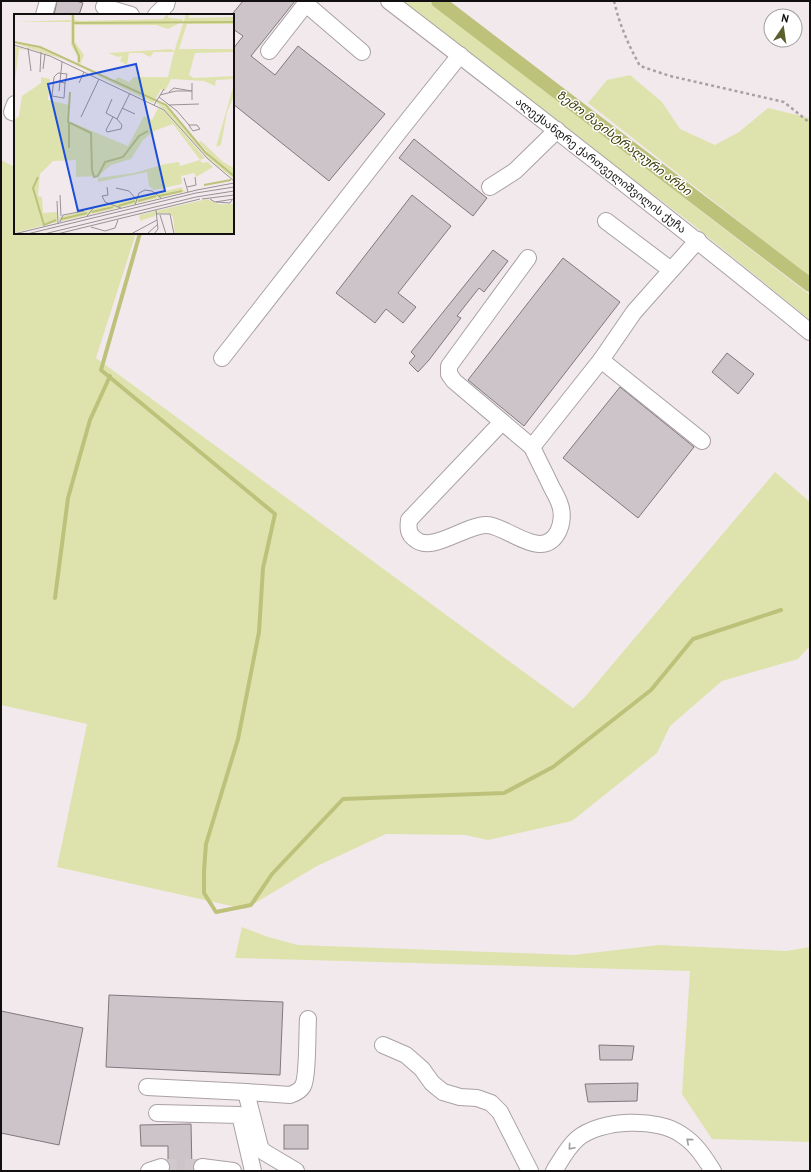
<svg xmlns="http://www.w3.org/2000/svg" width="811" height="1172" font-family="'PT Sans','Noto Sans Georgian',sans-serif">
<rect width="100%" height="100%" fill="#f2e9ed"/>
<g fill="#dee3ad">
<path d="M 398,1 L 428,1 L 810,295 L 810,320 L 692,224 Z"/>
<path d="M 630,75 L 662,102 L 680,129 L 715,145 L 739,132 L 768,108 L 810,118 L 810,277 L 588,103 L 607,80 Z"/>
<path d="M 1,160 L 15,167 L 15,233 L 136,233 L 96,358 L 573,708 L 584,698 L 775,472 L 810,502 L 810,646 L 798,659 L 722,681 L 670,726 L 657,753 L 572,821 L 488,840 L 465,835 L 386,834 L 317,866 L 245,909 L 57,867 L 87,724 L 1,705 Z"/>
<path d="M 242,927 L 268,937 L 298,945 L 574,955 L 659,945 L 786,951 L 810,947 L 810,1142 L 712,1139 L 682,1094 L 690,971 L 235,958 Z"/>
</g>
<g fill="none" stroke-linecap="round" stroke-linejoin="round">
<g stroke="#bdc27b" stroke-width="4">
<path d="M 140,233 L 101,370 L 275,514 L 263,568 L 259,632 L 238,739 L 206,844 L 204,871 L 204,893 L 216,912 L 251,905 L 272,874 L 343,799 L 504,793 L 553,767 L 651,690 L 693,639 L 781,610"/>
<path d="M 55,598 L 68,498 L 90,420 L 110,376"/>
</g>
<path stroke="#bdc27b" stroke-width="14" d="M 438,1 L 810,285"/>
</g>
<g fill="#cdc4c9" stroke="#81787d">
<path d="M 57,1 L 76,1 L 83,3 L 79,15 L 54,15 Z"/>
<path d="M 243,1 L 295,1 L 251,56 L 275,75 L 298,46 L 385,114 L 329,181 L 233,104 L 233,49 L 243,36 L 233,29 L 233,13 Z"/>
<path d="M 414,139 L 487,198 L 473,216 L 399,158 Z"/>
<path d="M 412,195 L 451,226 L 398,293 L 416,307 L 403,323 L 386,309 L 375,323 L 336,293 Z"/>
<path d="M 493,250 L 508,261 L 484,292 L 479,288 L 457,316 L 461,318 L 429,360 L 418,372 L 409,363 L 415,356 L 411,352 Z"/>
<path d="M 563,258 L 620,302 L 524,426 L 468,380 Z"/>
<path d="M 727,353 L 754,374 L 738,394 L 712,372 Z"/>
<path d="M 620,387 L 694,447 L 638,518 L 563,458 Z"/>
<path d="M 109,995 L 283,1002 L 280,1075 L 106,1067 Z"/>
<path d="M 1,1011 L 83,1028 L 59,1145 L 1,1133 Z"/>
<path d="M 599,1045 L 634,1046 L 632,1060 L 600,1060 Z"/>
<path d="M 638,1083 L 637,1101 L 588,1102 L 585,1084 Z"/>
<path d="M 191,1124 L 192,1171 L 169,1171 L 170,1164 L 168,1161 L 168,1146 L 141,1146 L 140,1125 Z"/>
<rect x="284" y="1125" width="24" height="24"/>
</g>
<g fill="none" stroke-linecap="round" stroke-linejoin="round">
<path stroke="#d0c8cc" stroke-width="16" stroke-dasharray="16 8" stroke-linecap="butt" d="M 161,1167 L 202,1167"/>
<defs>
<g id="minor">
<path d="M 389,1 C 531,110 672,219 810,332"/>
<path d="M 306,4 L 362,52"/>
<path d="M 104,7 L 131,15"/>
<path d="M 44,15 L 48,1"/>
<path d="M 156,15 L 166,5 L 167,1"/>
<path d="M 269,51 L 308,1"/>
<path d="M 15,104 L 12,112 L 15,113"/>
<path d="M 490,187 L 515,171 L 557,130"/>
<path d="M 606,221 L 671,270"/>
<path d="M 528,258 L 449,366 L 449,374 L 454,381 L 532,447 L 601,360 L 634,312 L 698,240"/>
<path d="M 222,358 L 401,129 L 460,55"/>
<path d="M 601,360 L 702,441"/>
<path d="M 502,422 L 409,520 C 408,528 408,534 415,539 C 431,554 467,524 487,525 C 508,526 542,562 558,532 C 562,524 563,513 560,505 C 558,498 554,492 551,486 C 545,473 538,460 532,447"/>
<path d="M 383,1045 L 406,1055 L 422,1069 L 432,1083 L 443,1092 L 460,1097 L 477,1098 L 491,1103 L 500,1112 L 530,1171"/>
<path d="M 147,1087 L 246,1092"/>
<path d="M 157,1113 L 240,1115 L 253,1171"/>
<path d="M 202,1167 L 233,1171"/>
<path d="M 149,1171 L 161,1167"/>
<path d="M 296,1171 L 264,1152 L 260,1147 L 246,1092 L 290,1095 C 296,1093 300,1091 303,1086 C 308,1076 307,1033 308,1019"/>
<path d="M 554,1171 C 561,1160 567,1148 577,1139 C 600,1119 658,1117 682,1135 C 696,1144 704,1157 713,1171"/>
</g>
</defs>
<use href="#minor" stroke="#a9a1a5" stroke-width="18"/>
<path stroke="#a7a0a4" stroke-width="2.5" stroke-dasharray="3 3" stroke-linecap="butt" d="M 614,1 C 620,26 628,44 640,66 L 670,76 L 784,102 L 810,123"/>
<use href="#minor" stroke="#fff" stroke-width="16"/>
</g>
<defs><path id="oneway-chevron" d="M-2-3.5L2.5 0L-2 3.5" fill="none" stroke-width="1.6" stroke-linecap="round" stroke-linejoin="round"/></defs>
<g stroke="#a09fa0">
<use href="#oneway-chevron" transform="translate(689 1141) rotate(-140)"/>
<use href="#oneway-chevron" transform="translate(571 1147) rotate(131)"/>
</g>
<g text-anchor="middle" stroke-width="3" stroke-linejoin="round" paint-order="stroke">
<g font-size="11" fill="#120f11" stroke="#fff">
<text transform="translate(601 165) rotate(38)" y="4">ალექსანდრე ქართველიშვილის ქუჩა</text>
</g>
<g font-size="12" font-style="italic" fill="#383a01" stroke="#fff">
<text transform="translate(624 143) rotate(37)" y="4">ზემო მაგისტრალური არხი</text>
</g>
</g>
<g transform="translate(14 14)">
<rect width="220" height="220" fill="#f2e9ed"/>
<path d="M 57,0 L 60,0 L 61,6 L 67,7 L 149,5 L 153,0 L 155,4 L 169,5 L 168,8 L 154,15 L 142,11 L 61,11 L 61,28 L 70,41 L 66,51 L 63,50 L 63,42 L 57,31 L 57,8 L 2,8 L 57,6 ZM 172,0 L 175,0 L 175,4 L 220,3 L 219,10 L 173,10 L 165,35 L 220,35 L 220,38 L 181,39 L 175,61 L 180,64 L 220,62 L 220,65 L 202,66 L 201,72 L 190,67 L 157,65 L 151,77 L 147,75 L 141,86 L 100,67 L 104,63 L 115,68 L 120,63 L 154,63 L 160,38 L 140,38 L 136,43 L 128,39 L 115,39 L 113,51 L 106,47 L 108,42 L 104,43 L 94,39 L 158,35 L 160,38 ZM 0,29 L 25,34 L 141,87 L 139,89 L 54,47 ZM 0,32 L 13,36 L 5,35 L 0,76 ZM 27,63 L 36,65 L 34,86 L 55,91 L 54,107 L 114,132 L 130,102 L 138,106 L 144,94 L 151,98 L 191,144 L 186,146 L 159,110 L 140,117 L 129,126 L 117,145 L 97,151 L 84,162 L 62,163 L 62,146 L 39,147 L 26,160 L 24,182 L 28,183 L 29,199 L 43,198 L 43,208 L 0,219 L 0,106 L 5,102 L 8,82 L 27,69 ZM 220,70 L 219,84 L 213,98 L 207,131 L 202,133 ZM 142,88 L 155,94 L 193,140 L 220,163 L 220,165 L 196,146 ZM 187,127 L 209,148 L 220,154 L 220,161 L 194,139 L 185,128 ZM 186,146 L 188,149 L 194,148 L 199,153 L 182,163 L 180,159 L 167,162 L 168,170 L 140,176 L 135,172 L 133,158 L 84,168 L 84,164 L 120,159 L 151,150 L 165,148 L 166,152 ZM 168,173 L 169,176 L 173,177 L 45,208 L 45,203 ZM 193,185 L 204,190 L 220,190 L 220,220 L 161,220 L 159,203 L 154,199 L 142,200 L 141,202 L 126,207 L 125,201 Z" fill="#dee3ad"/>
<path fill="none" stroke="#bdc27b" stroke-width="2" d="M 59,0 L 59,29 L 65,42 L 65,48M 59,9 L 220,8M 0,28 L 26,33 L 152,91 L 191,138 L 220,162M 56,78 L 54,108 L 77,119 L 78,156 L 80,163 L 84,162 L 91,148 L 109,143 L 125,122 L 134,117M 55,134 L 55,109M 24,163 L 19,174 L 30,211 L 42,206M 190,171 L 217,166M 145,182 L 168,177M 124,187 L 142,182M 104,192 L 121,187M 78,198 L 99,193M 48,205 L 73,199"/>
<path fill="none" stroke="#989295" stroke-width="1" d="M 0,31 L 36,42 L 150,96 L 194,145 L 220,167M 14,34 L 17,57M 29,55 L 31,40M 26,58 L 27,38M 46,68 L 51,69 L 50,84 L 38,82 L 40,63 L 44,59 L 53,60 L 51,69M 65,69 L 70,58M 45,77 L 48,48M 155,78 L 160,74 L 178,77 L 178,69M 146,81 L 162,77 L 178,77 L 178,86M 145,83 L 163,97 L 175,111 L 176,113 L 179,117 L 186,115 L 183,111 L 175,111M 98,85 L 92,99 L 103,105 L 116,79M 140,91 L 150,75M 155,91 L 185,90M 108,94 L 121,100M 67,103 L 85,65M 99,103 L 92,116 L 93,118 L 107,115 L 108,111 L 103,105M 170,164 L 174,178M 93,173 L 94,181 L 88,182 L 91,188 L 107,194M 173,173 L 182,171 L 181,163M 102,174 L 115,177 L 122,185M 183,176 L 220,169M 46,181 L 47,202M 188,185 L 220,181M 196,185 L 201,188 L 220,185M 43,187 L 44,209M 202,188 L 216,189 L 218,186M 121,191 L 125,179 L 131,176 L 138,177 L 147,184M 142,200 L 156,200 L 160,220M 146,201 L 152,220M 73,202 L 81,192M 46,208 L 49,201 L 70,197M 77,213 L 91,217 L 101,214 L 104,206M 0,220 L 183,176M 13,220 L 182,179 L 220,173M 30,220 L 182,183 L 220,177M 43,220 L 186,185M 117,220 L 143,206M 133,220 L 144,210M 140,220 L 144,215 L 142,196"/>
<path fill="#1d4ed8" fill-opacity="0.15" stroke="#1d4ed8" stroke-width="2" d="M 122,50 L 151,177 L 64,197 L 34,70 Z"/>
<rect width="220" height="220" fill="none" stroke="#120f11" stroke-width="2"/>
</g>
<rect width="811" height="1172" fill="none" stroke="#120f11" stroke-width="4"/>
<g transform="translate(783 28) rotate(13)"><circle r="19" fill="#ffffff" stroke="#a09fa0"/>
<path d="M0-3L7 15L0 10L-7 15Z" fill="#5c5f2d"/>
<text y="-6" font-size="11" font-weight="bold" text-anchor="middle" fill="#120f11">N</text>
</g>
</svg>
